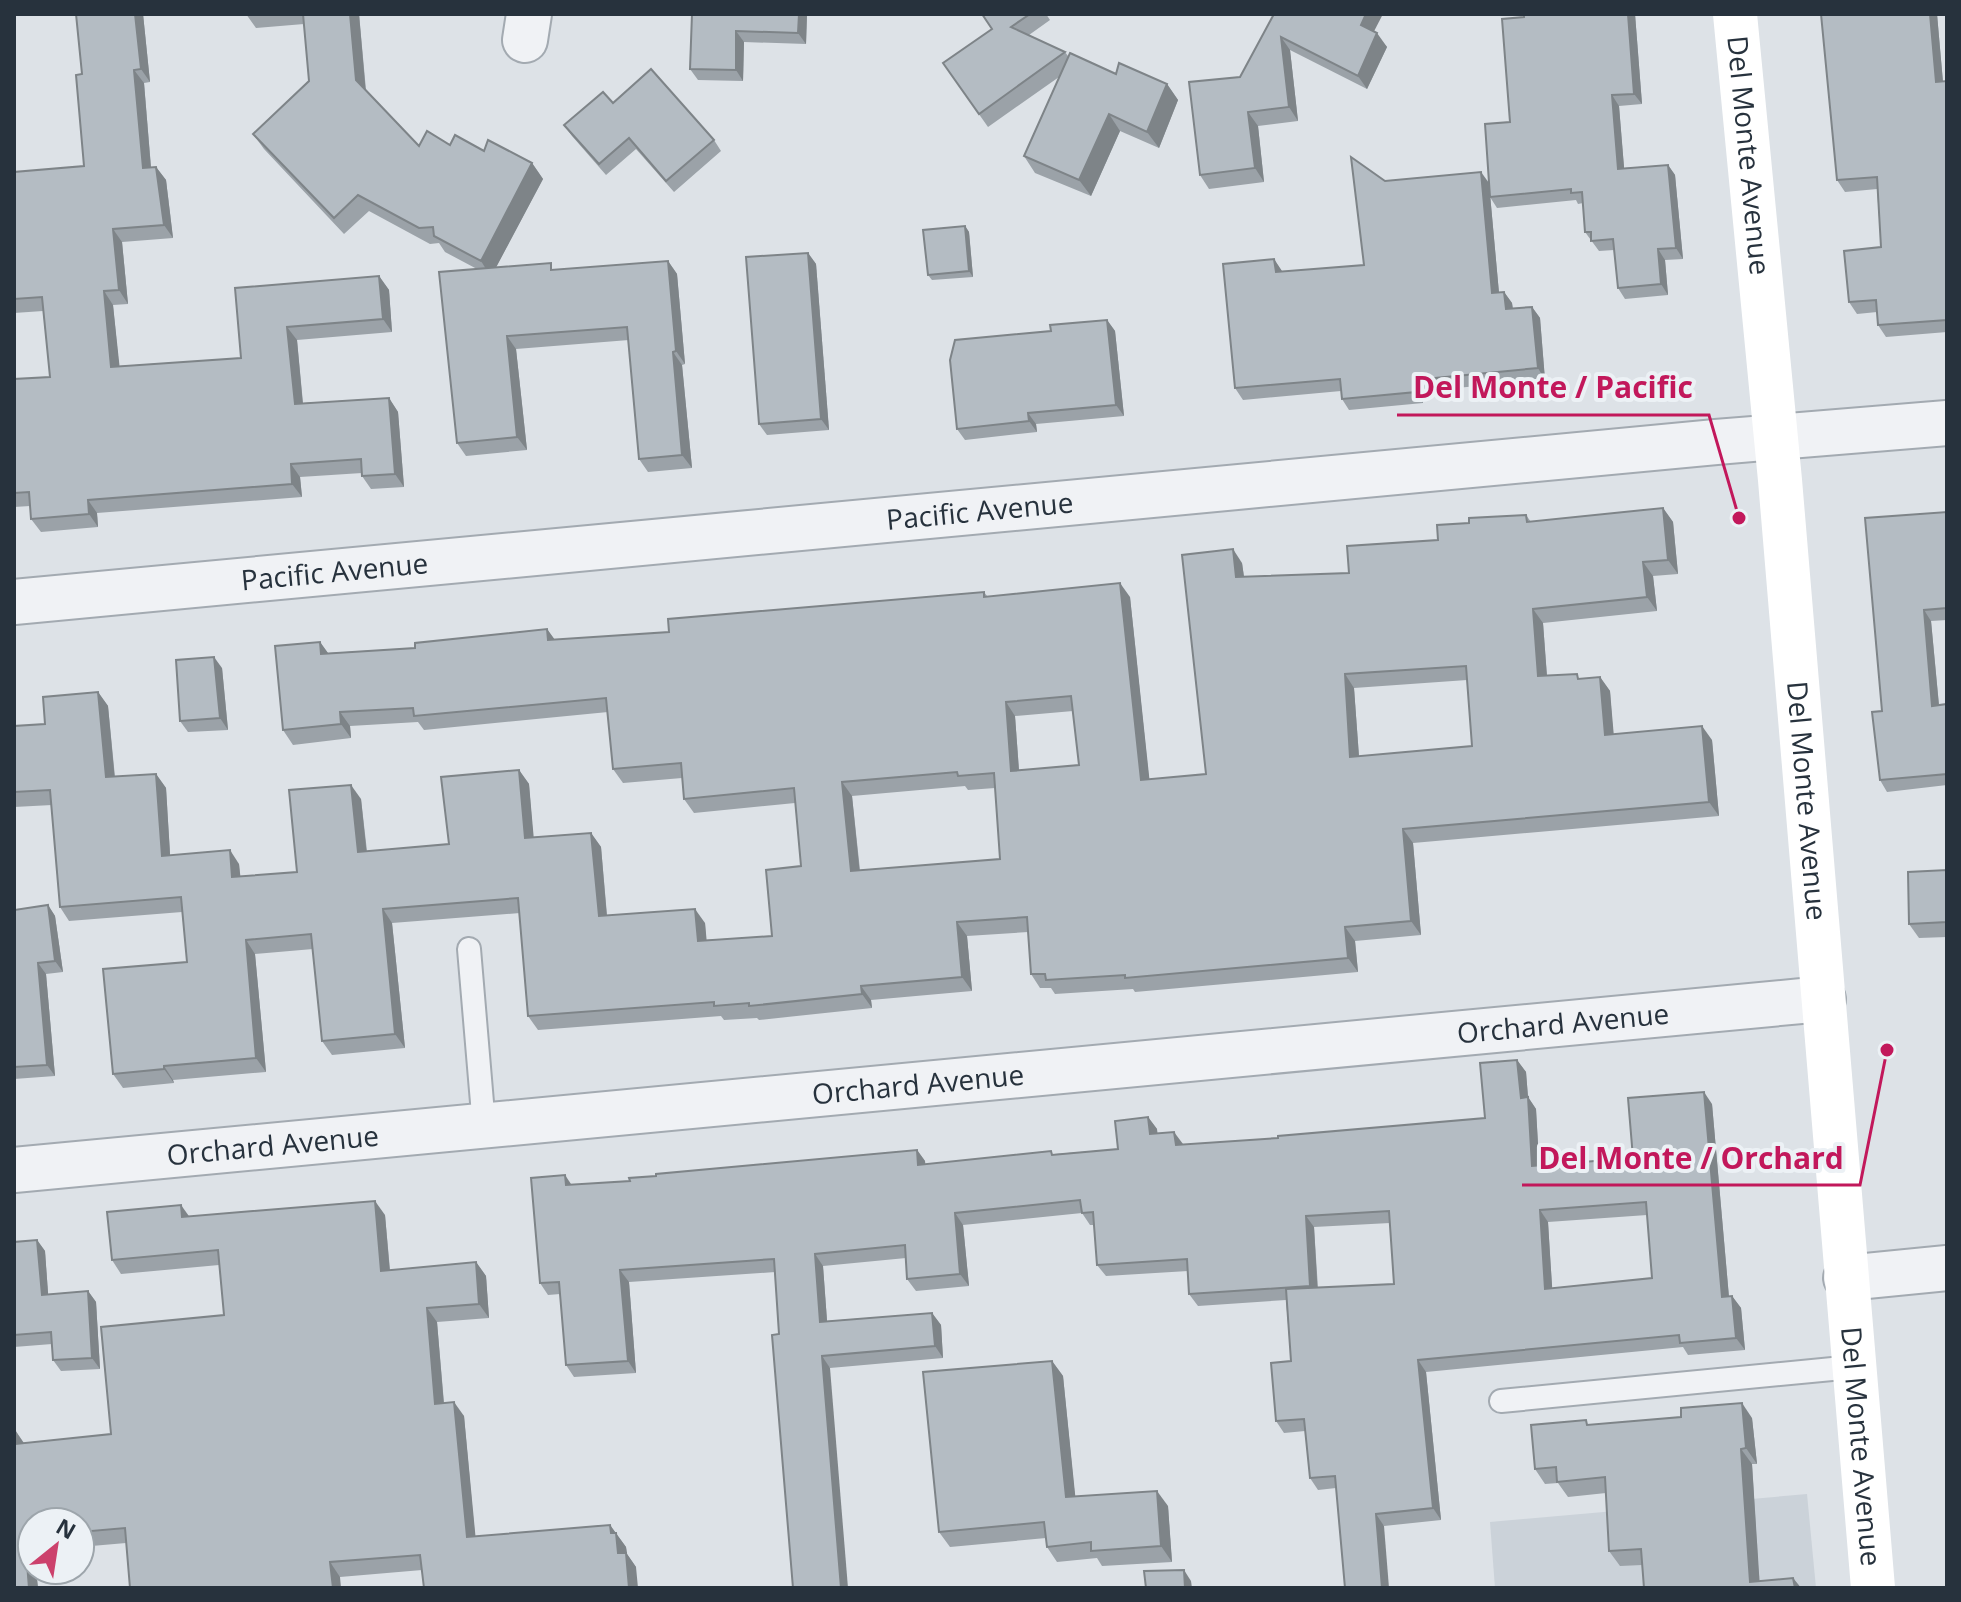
<svg xmlns="http://www.w3.org/2000/svg" width="1961" height="1602" font-family="'Open Sans',sans-serif">
<rect width="100%" height="100%" fill="#dde2e7"/>
<path fill="#cbd2d9" d="M 1807,1494 L 1816,1588 L 1495,1588 L 1490,1522 Z"/>
<g fill="none" stroke-linecap="round" stroke-linejoin="round">
<defs>
<g id="lane">
<path d="M 469,949 L 484,1126"/>
<path d="M 1501,1401 L 1853,1367"/>
</g>
<g id="street">
<path d="M 525,40 L 529,14"/>
<path id="s1" d="M 14,602 L 1716,442 L 1947,423"/>
<path id="s2" d="M 14,1170 L 1823,999"/>
<path d="M 1846,1278 L 1947,1268"/>
</g>
</defs>
<use href="#lane" stroke="#a3aab1" stroke-width="26"/>
<use href="#street" stroke="#a3aab1" stroke-width="48"/>
<use href="#lane" stroke="#f0f2f5" stroke-width="22"/>
<use href="#street" stroke="#f0f2f5" stroke-width="44"/>
<path stroke="#fff" stroke-width="44" id="s3" d="M 1735,14 L 1780,480 L 1873,1588"/>
</g>
<g fill="#9ba2a8" fill-rule="evenodd">
<path d="M 76,14 L 143,14 L 150,82 L 144,83 L 151,167 L 156,167 L 166,180 L 173,238 L 122,242 L 128,304 L 113,305 L 119,366 L 241,358 L 235,288 L 379,276 L 389,290 L 392,332 L 297,340 L 303,403 L 389,398 L 398,412 L 404,487 L 371,489 L 362,476 L 362,473 L 300,477 L 302,497 L 97,513 L 98,527 L 41,532 L 31,519 L 30,506 L 14,507 L 14,379 L 50,377 L 43,311 L 14,313 L 14,172 L 84,166 L 82,74 Z"/>
<path d="M 246,14 L 359,14 L 366,90 L 419,146 L 450,145 L 484,151 L 532,163 L 543,179 L 496,267 L 556,270 L 668,261 L 677,274 L 685,364 L 682,365 L 692,468 L 648,472 L 639,459 L 629,340 L 516,349 L 527,450 L 466,456 L 457,443 L 477,269 L 445,252 L 439,243 L 430,244 L 369,211 L 344,234 L 264,149 L 253,134 L 309,81 L 304,24 L 256,28 Z"/>
<path d="M 692,14 L 807,14 L 806,44 L 744,42 L 743,81 L 698,80 L 690,69 Z"/>
<path d="M 982,14 L 1046,14 L 1050,20 L 1029,35 L 1065,52 L 1068,56 L 1116,74 L 1167,84 L 1178,100 L 1159,148 L 1120,131 L 1091,196 L 1035,173 L 1024,156 L 1059,77 L 988,127 L 943,63 L 992,29 Z"/>
<path d="M 1274,14 L 1374,32 L 1387,47 L 1367,89 L 1290,50 L 1298,121 L 1258,126 L 1264,182 L 1209,189 L 1200,175 L 1240,77 Z"/>
<path d="M 1524,14 L 1635,14 L 1642,104 L 1619,106 L 1624,168 L 1668,165 L 1675,175 L 1683,259 L 1665,260 L 1668,295 L 1625,299 L 1618,288 L 1614,250 L 1599,251 L 1585,232 L 1583,203 L 1578,204 L 1576,200 L 1497,208 L 1490,197 L 1510,122 Z"/>
<path d="M 1937,14 L 1943,82 L 1947,81 L 1947,332 L 1886,337 L 1878,325 L 1877,312 L 1857,314 L 1849,302 L 1881,247 L 1877,189 L 1845,192 L 1837,180 Z"/>
<path d="M 613,103 L 714,140 L 721,151 L 674,192 L 636,149 L 606,175 L 572,136 L 564,125 Z"/>
<path d="M 1385,181 L 1489,183 L 1499,293 L 1504,292 L 1512,303 L 1513,309 L 1532,307 L 1540,318 L 1545,380 L 1422,391 L 1423,403 L 1349,410 L 1342,399 L 1341,391 L 1243,400 L 1235,388 L 1274,259 L 1282,272 L 1364,265 Z"/>
<path d="M 965,226 L 969,232 L 973,277 L 932,280 L 928,275 Z"/>
<path d="M 808,253 L 816,264 L 829,430 L 767,435 L 759,424 Z"/>
<path d="M 1107,320 L 1115,331 L 1124,416 L 1036,424 L 1037,432 L 965,440 L 957,429 L 1051,331 Z"/>
<path d="M 1663,508 L 1673,522 L 1678,574 L 1653,576 L 1657,611 L 1543,623 L 1547,676 L 1581,679 L 1600,677 L 1610,691 L 1613,734 L 1712,740 L 1719,816 L 1413,843 L 1421,935 L 1355,941 L 1358,972 L 1135,992 L 1133,989 L 1055,994 L 1051,988 L 1040,988 L 1031,974 L 1028,932 L 967,936 L 972,991 L 871,1000 L 872,1008 L 759,1020 L 757,1018 L 724,1020 L 721,1016 L 538,1030 L 528,1016 L 520,913 L 392,923 L 405,1048 L 332,1055 L 322,1041 L 313,949 L 255,954 L 266,1072 L 173,1080 L 174,1083 L 123,1088 L 113,1074 L 187,962 L 182,912 L 69,921 L 60,907 L 52,805 L 14,807 L 14,726 L 45,724 L 98,692 L 108,706 L 115,777 L 156,774 L 166,788 L 170,855 L 239,864 L 240,877 L 297,872 L 361,799 L 367,851 L 449,844 L 519,770 L 529,784 L 533,837 L 591,833 L 601,847 L 607,915 L 705,923 L 706,940 L 772,936 L 801,866 L 795,803 L 694,813 L 684,799 L 682,778 L 623,783 L 613,769 L 608,712 L 424,730 L 418,722 L 350,726 L 351,738 L 293,745 L 283,730 L 320,642 L 328,653 L 415,648 L 547,629 L 555,640 L 669,632 L 984,592 L 987,596 L 1130,597 L 1149,779 L 1206,774 L 1242,563 L 1244,577 L 1349,573 L 1438,540 L 1469,523 L 1526,515 L 1531,522 ZM 1467,680 L 1472,746 L 1359,756 L 1354,688 ZM 1073,711 L 1079,765 L 1019,770 L 1015,716 ZM 965,786 L 968,790 L 995,788 L 1000,859 L 860,870 L 852,796 Z"/>
<path d="M 1947,512 L 1947,620 L 1931,621 L 1939,705 L 1947,704 L 1947,785 L 1887,792 L 1880,780 L 1882,711 Z"/>
<path d="M 222,668 L 228,730 L 188,732 L 180,721 Z"/>
<path d="M 1947,870 L 1947,937 L 1919,938 L 1909,924 Z"/>
<path d="M 48,905 L 55,916 L 63,972 L 46,974 L 55,1076 L 14,1079 L 14,910 Z"/>
<path d="M 1517,1060 L 1526,1072 L 1528,1097 L 1536,1109 L 1539,1165 L 1633,1158 L 1712,1104 L 1729,1297 L 1732,1296 L 1741,1308 L 1745,1350 L 1688,1355 L 1683,1347 L 1426,1372 L 1441,1520 L 1384,1526 L 1336,1488 L 1318,1490 L 1310,1478 L 1305,1431 L 1284,1433 L 1276,1421 L 1291,1361 L 1286,1300 L 1198,1306 L 1189,1294 L 1188,1271 L 1106,1276 L 1097,1265 L 1094,1225 L 1090,1225 L 1082,1213 L 963,1225 L 969,1286 L 916,1291 L 907,1279 L 906,1258 L 823,1266 L 827,1321 L 932,1313 L 941,1325 L 943,1358 L 830,1368 L 779,1334 L 775,1272 L 629,1282 L 636,1373 L 574,1377 L 566,1365 L 560,1294 L 548,1295 L 540,1283 L 572,1185 L 630,1181 L 656,1176 L 917,1150 L 925,1161 L 925,1164 L 1118,1149 L 1148,1117 L 1157,1129 L 1157,1134 L 1183,1145 L 1278,1138 L 1485,1118 ZM 1647,1215 L 1652,1278 L 1552,1288 L 1548,1222 ZM 1390,1223 L 1394,1284 L 1318,1288 L 1314,1227 Z"/>
<path d="M 385,1215 L 390,1270 L 476,1262 L 486,1276 L 489,1318 L 437,1322 L 444,1403 L 464,1416 L 475,1537 L 610,1525 L 626,1547 L 627,1554 L 636,1567 L 422,1570 L 340,1577 L 126,1543 L 80,1547 L 80,1522 L 32,1522 L 32,1570 L 36,1570 L 38,1588 L 14,1588 L 15,1430 L 24,1443 L 111,1434 L 224,1315 L 219,1265 L 121,1274 L 112,1260 L 189,1216 Z"/>
<path d="M 37,1240 L 45,1251 L 48,1294 L 88,1291 L 96,1302 L 100,1369 L 61,1371 L 53,1360 L 52,1344 L 14,1347 L 14,1242 Z"/>
<path d="M 1052,1361 L 1063,1376 L 1075,1497 L 1168,1506 L 1172,1562 L 1102,1566 L 1097,1558 L 1057,1562 L 1047,1547 L 1046,1538 L 950,1547 L 939,1532 Z"/>
<path d="M 1752,1418 L 1757,1464 L 1752,1464 L 1759,1581 L 1793,1578 L 1801,1588 L 1644,1588 L 1642,1565 L 1620,1566 L 1609,1551 L 1606,1493 L 1568,1497 L 1558,1483 L 1545,1484 L 1535,1469 L 1590,1425 Z"/>
</g>
<g fill="#7e8488">
<path d="M 135,14 L 143,14 L 150,82 L 141,69 Z"/>
<path d="M 350,14 L 359,14 L 366,95 L 356,80 Z"/>
<path d="M 799,14 L 807,14 L 806,44 L 798,33 Z"/>
<path d="M 1366,14 L 1383,14 L 1370,39 L 1361,25 Z"/>
<path d="M 1628,14 L 1635,14 L 1642,104 L 1634,94 Z"/>
<path d="M 1930,14 L 1937,14 L 1944,94 L 1936,82 Z"/>
<path d="M 736,31 L 744,42 L 743,81 L 736,70 Z"/>
<path d="M 1377,33 L 1387,47 L 1367,89 L 1358,76 Z"/>
<path d="M 1281,37 L 1290,50 L 1298,121 L 1289,107 Z"/>
<path d="M 134,70 L 144,83 L 152,181 L 143,168 Z"/>
<path d="M 1167,84 L 1178,100 L 1159,148 L 1147,132 Z"/>
<path d="M 1612,95 L 1619,106 L 1625,179 L 1618,169 Z"/>
<path d="M 1248,112 L 1258,126 L 1264,182 L 1255,168 Z"/>
<path d="M 1109,114 L 1120,131 L 1091,196 L 1079,180 Z"/>
<path d="M 532,163 L 543,179 L 491,277 L 481,261 Z"/>
<path d="M 1668,165 L 1675,175 L 1683,259 L 1676,248 Z"/>
<path d="M 156,167 L 166,180 L 173,238 L 164,225 Z"/>
<path d="M 1481,172 L 1489,183 L 1500,304 L 1492,293 Z"/>
<path d="M 965,226 L 969,232 L 973,277 L 969,271 Z"/>
<path d="M 113,229 L 122,242 L 128,304 L 119,290 Z"/>
<path d="M 1658,249 L 1665,260 L 1668,295 L 1661,284 Z"/>
<path d="M 808,253 L 816,264 L 829,430 L 821,419 Z"/>
<path d="M 1274,259 L 1282,271 L 1283,283 L 1276,272 Z"/>
<path d="M 668,261 L 677,274 L 685,364 L 676,351 Z"/>
<path d="M 379,276 L 389,290 L 392,332 L 383,319 Z"/>
<path d="M 104,291 L 113,305 L 121,380 L 111,367 Z"/>
<path d="M 1504,292 L 1512,303 L 1514,320 L 1506,309 Z"/>
<path d="M 1532,307 L 1540,318 L 1545,380 L 1538,368 Z"/>
<path d="M 1107,320 L 1115,331 L 1124,416 L 1116,405 Z"/>
<path d="M 287,327 L 297,340 L 304,417 L 295,404 Z"/>
<path d="M 507,336 L 516,349 L 527,450 L 517,437 Z"/>
<path d="M 673,352 L 682,365 L 692,468 L 682,455 Z"/>
<path d="M 1415,380 L 1422,391 L 1423,403 L 1416,392 Z"/>
<path d="M 389,398 L 398,412 L 404,487 L 395,474 Z"/>
<path d="M 1028,413 L 1036,424 L 1037,432 L 1029,421 Z"/>
<path d="M 291,464 L 300,477 L 302,497 L 292,484 Z"/>
<path d="M 88,500 L 97,513 L 98,527 L 89,514 Z"/>
<path d="M 1663,508 L 1673,522 L 1678,574 L 1668,560 Z"/>
<path d="M 1233,549 L 1242,563 L 1246,591 L 1236,577 Z"/>
<path d="M 1643,562 L 1653,576 L 1657,611 L 1647,597 Z"/>
<path d="M 1120,583 L 1130,597 L 1151,794 L 1141,780 Z"/>
<path d="M 1533,609 L 1543,623 L 1548,691 L 1538,676 Z"/>
<path d="M 1924,610 L 1931,621 L 1940,717 L 1932,706 Z"/>
<path d="M 547,629 L 557,643 L 548,640 Z"/>
<path d="M 320,642 L 330,656 L 321,654 Z"/>
<path d="M 214,657 L 222,668 L 228,730 L 220,718 Z"/>
<path d="M 1345,674 L 1354,688 L 1360,771 L 1350,757 Z"/>
<path d="M 1600,677 L 1610,691 L 1615,749 L 1605,735 Z"/>
<path d="M 98,692 L 108,706 L 116,792 L 106,777 Z"/>
<path d="M 1006,702 L 1015,716 L 1020,785 L 1011,771 Z"/>
<path d="M 340,712 L 350,726 L 351,738 L 341,724 Z"/>
<path d="M 1702,726 L 1712,740 L 1719,816 L 1709,802 Z"/>
<path d="M 519,770 L 529,784 L 535,852 L 525,838 Z"/>
<path d="M 156,774 L 166,788 L 171,870 L 162,856 Z"/>
<path d="M 842,782 L 852,796 L 861,885 L 851,871 Z"/>
<path d="M 351,785 L 361,799 L 368,866 L 358,852 Z"/>
<path d="M 1403,829 L 1413,843 L 1421,935 L 1411,921 Z"/>
<path d="M 591,833 L 601,847 L 608,930 L 599,916 Z"/>
<path d="M 230,850 L 239,864 L 242,891 L 232,877 Z"/>
<path d="M 48,905 L 55,916 L 63,972 L 55,961 Z"/>
<path d="M 383,909 L 392,923 L 405,1048 L 395,1034 Z"/>
<path d="M 695,909 L 705,923 L 708,955 L 698,941 Z"/>
<path d="M 957,922 L 967,936 L 972,991 L 962,977 Z"/>
<path d="M 1345,927 L 1355,941 L 1358,972 L 1348,958 Z"/>
<path d="M 246,940 L 255,954 L 266,1072 L 256,1058 Z"/>
<path d="M 38,963 L 46,974 L 55,1076 L 47,1065 Z"/>
<path d="M 861,986 L 871,1000 L 872,1008 L 862,994 Z"/>
<path d="M 1517,1060 L 1526,1072 L 1528,1097 L 1536,1109 L 1540,1178 L 1532,1166 L 1521,1098 Z"/>
<path d="M 164,1066 L 173,1080 L 174,1083 L 164,1069 Z"/>
<path d="M 1704,1092 L 1712,1104 L 1730,1309 L 1722,1297 Z"/>
<path d="M 1148,1117 L 1157,1129 L 1159,1146 L 1150,1134 Z"/>
<path d="M 1174,1132 L 1183,1144 L 1176,1145 Z"/>
<path d="M 917,1150 L 925,1161 L 927,1177 L 918,1165 Z"/>
<path d="M 565,1175 L 573,1187 L 566,1185 Z"/>
<path d="M 375,1201 L 385,1215 L 391,1285 L 381,1271 Z"/>
<path d="M 181,1205 L 191,1219 L 182,1217 Z"/>
<path d="M 1540,1210 L 1548,1222 L 1553,1301 L 1545,1289 Z"/>
<path d="M 955,1213 L 963,1225 L 969,1286 L 960,1274 Z"/>
<path d="M 1306,1216 L 1314,1227 L 1318,1298 L 1310,1286 Z"/>
<path d="M 37,1240 L 45,1251 L 49,1306 L 42,1295 Z"/>
<path d="M 815,1254 L 823,1266 L 828,1334 L 820,1322 Z"/>
<path d="M 476,1262 L 486,1276 L 489,1318 L 479,1304 Z"/>
<path d="M 620,1270 L 629,1282 L 636,1373 L 628,1361 Z"/>
<path d="M 88,1291 L 96,1302 L 100,1369 L 92,1358 Z"/>
<path d="M 1732,1296 L 1741,1308 L 1745,1350 L 1736,1338 Z"/>
<path d="M 427,1308 L 437,1322 L 445,1418 L 435,1404 Z"/>
<path d="M 932,1313 L 941,1325 L 943,1358 L 935,1346 Z"/>
<path d="M 822,1356 L 830,1368 L 848,1588 L 841,1588 Z"/>
<path d="M 1418,1360 L 1426,1372 L 1441,1520 L 1433,1508 Z"/>
<path d="M 1052,1361 L 1063,1376 L 1077,1513 L 1066,1497 Z"/>
<path d="M 454,1402 L 464,1416 L 477,1552 L 467,1537 Z"/>
<path d="M 1742,1403 L 1752,1418 L 1757,1464 L 1746,1448 Z"/>
<path d="M 15,1430 L 25,1445 L 16,1444 Z"/>
<path d="M 1741,1449 L 1752,1464 L 1760,1588 L 1750,1582 Z"/>
<path d="M 1157,1491 L 1168,1506 L 1172,1562 L 1161,1546 Z"/>
<path d="M 1376,1514 L 1384,1526 L 1389,1588 L 1382,1588 Z"/>
<path d="M 610,1525 L 626,1547 L 627,1554 L 636,1567 L 638,1588 L 629,1588 L 611,1533 Z"/>
<path d="M 25,1538 L 32,1548 L 32,1570 L 36,1570 L 38,1588 L 29,1588 Z"/>
<path d="M 330,1562 L 340,1577 L 341,1588 L 333,1588 Z"/>
<path d="M 1184,1570 L 1191,1581 L 1192,1588 L 1185,1588 Z"/>
<path d="M 1793,1578 L 1801,1588 L 1795,1588 Z"/>
</g>
<g fill="#b4bcc3" stroke="#7e8488" stroke-width="2" fill-rule="evenodd">
<path d="M 76,14 L 135,14 L 141,69 L 134,70 L 143,168 L 156,167 L 164,225 L 113,229 L 119,290 L 104,291 L 111,367 L 241,358 L 235,288 L 379,276 L 383,319 L 287,327 L 295,404 L 389,398 L 395,474 L 362,476 L 361,459 L 291,464 L 292,484 L 88,500 L 89,514 L 31,519 L 29,492 L 14,493 L 14,379 L 50,377 L 42,297 L 14,299 L 14,172 L 84,166 L 76,75 L 82,74 Z"/>
<path d="M 303,14 L 350,14 L 356,80 L 419,146 L 427,131 L 450,145 L 455,135 L 484,151 L 488,140 L 532,163 L 481,261 L 434,236 L 433,227 L 419,228 L 358,195 L 334,218 L 253,134 L 309,81 Z"/>
<path d="M 692,14 L 799,14 L 798,33 L 736,31 L 736,70 L 690,69 Z"/>
<path d="M 982,14 L 1030,14 L 1011,27 L 1065,52 L 979,114 L 943,63 L 992,29 Z"/>
<path d="M 1274,14 L 1366,14 L 1361,25 L 1377,33 L 1358,76 L 1281,37 L 1289,107 L 1248,112 L 1255,168 L 1200,175 L 1189,82 L 1240,77 Z"/>
<path d="M 1524,14 L 1628,14 L 1634,94 L 1612,95 L 1618,169 L 1668,165 L 1676,248 L 1658,249 L 1661,284 L 1618,288 L 1613,239 L 1591,241 L 1591,232 L 1585,232 L 1582,192 L 1571,193 L 1571,189 L 1490,197 L 1485,124 L 1510,122 L 1502,19 L 1524,17 Z"/>
<path d="M 1821,14 L 1930,14 L 1936,82 L 1947,81 L 1947,320 L 1878,325 L 1876,300 L 1849,302 L 1844,251 L 1881,247 L 1877,177 L 1837,180 Z"/>
<path d="M 1070,53 L 1116,74 L 1119,63 L 1167,84 L 1147,132 L 1109,114 L 1079,180 L 1024,156 Z"/>
<path d="M 651,69 L 714,140 L 666,181 L 629,138 L 599,164 L 564,125 L 603,92 L 613,103 Z"/>
<path d="M 1351,157 L 1385,181 L 1481,172 L 1492,293 L 1504,292 L 1506,309 L 1532,307 L 1538,368 L 1415,380 L 1416,392 L 1342,399 L 1340,379 L 1235,388 L 1223,264 L 1274,259 L 1276,272 L 1364,265 Z"/>
<path d="M 965,226 L 969,271 L 928,275 L 923,230 Z"/>
<path d="M 808,253 L 821,419 L 759,424 L 746,257 Z"/>
<path d="M 668,261 L 676,351 L 673,352 L 682,455 L 639,459 L 627,327 L 507,336 L 517,437 L 457,443 L 439,272 L 551,263 L 551,270 Z"/>
<path d="M 1107,320 L 1116,405 L 1028,413 L 1029,421 L 957,429 L 950,360 L 955,340 L 1051,331 L 1050,325 Z"/>
<path d="M 1663,508 L 1668,560 L 1643,562 L 1647,597 L 1533,609 L 1538,676 L 1577,674 L 1578,679 L 1600,677 L 1605,735 L 1702,726 L 1709,802 L 1403,829 L 1411,921 L 1345,927 L 1348,958 L 1125,978 L 1125,975 L 1046,980 L 1045,974 L 1031,974 L 1027,917 L 957,922 L 962,977 L 861,986 L 862,994 L 749,1006 L 749,1003 L 714,1006 L 714,1002 L 528,1016 L 518,898 L 383,909 L 395,1034 L 322,1041 L 311,934 L 246,940 L 256,1058 L 164,1066 L 164,1069 L 113,1074 L 103,969 L 187,962 L 181,897 L 60,907 L 50,790 L 14,792 L 14,726 L 45,724 L 43,697 L 98,692 L 106,777 L 156,774 L 162,856 L 230,850 L 232,877 L 297,872 L 289,790 L 351,785 L 358,852 L 449,844 L 441,777 L 519,770 L 525,838 L 591,833 L 599,916 L 695,909 L 698,941 L 772,936 L 766,870 L 801,866 L 794,788 L 684,799 L 681,763 L 613,769 L 606,698 L 414,716 L 413,708 L 340,712 L 341,724 L 283,730 L 275,646 L 320,642 L 321,654 L 415,648 L 415,643 L 547,629 L 548,640 L 669,632 L 668,619 L 984,592 L 984,597 L 1120,583 L 1141,780 L 1206,774 L 1182,555 L 1233,549 L 1236,577 L 1349,573 L 1347,546 L 1438,540 L 1437,525 L 1469,523 L 1469,518 L 1526,515 L 1527,522 ZM 1466,666 L 1472,746 L 1350,757 L 1345,674 ZM 1071,696 L 1079,765 L 1011,771 L 1006,702 ZM 957,772 L 958,776 L 994,773 L 1000,859 L 851,871 L 842,782 Z"/>
<path d="M 1947,512 L 1947,608 L 1924,610 L 1932,706 L 1947,704 L 1947,774 L 1880,780 L 1872,712 L 1882,711 L 1865,518 Z"/>
<path d="M 214,657 L 220,718 L 180,721 L 176,660 Z"/>
<path d="M 1947,870 L 1947,922 L 1909,924 L 1908,872 Z"/>
<path d="M 48,905 L 55,961 L 38,963 L 47,1065 L 14,1067 L 14,910 Z"/>
<path d="M 1517,1060 L 1521,1098 L 1528,1097 L 1532,1166 L 1633,1158 L 1628,1098 L 1704,1092 L 1722,1297 L 1732,1296 L 1736,1338 L 1680,1343 L 1679,1335 L 1418,1360 L 1433,1508 L 1376,1514 L 1382,1588 L 1345,1588 L 1335,1476 L 1310,1478 L 1304,1419 L 1276,1421 L 1271,1363 L 1291,1361 L 1286,1289 L 1394,1284 L 1389,1211 L 1306,1216 L 1310,1286 L 1189,1294 L 1187,1259 L 1097,1265 L 1093,1212 L 1082,1213 L 1080,1200 L 955,1213 L 960,1274 L 907,1279 L 905,1245 L 815,1254 L 820,1322 L 932,1313 L 935,1346 L 822,1356 L 841,1588 L 793,1588 L 772,1335 L 779,1334 L 774,1259 L 620,1270 L 628,1361 L 566,1365 L 559,1282 L 540,1283 L 531,1178 L 565,1175 L 566,1185 L 630,1181 L 629,1178 L 656,1176 L 656,1174 L 917,1150 L 918,1165 L 1051,1151 L 1052,1155 L 1118,1149 L 1115,1121 L 1148,1117 L 1150,1134 L 1174,1132 L 1176,1145 L 1278,1138 L 1278,1136 L 1485,1118 L 1480,1063 ZM 1646,1202 L 1652,1278 L 1545,1289 L 1540,1210 Z"/>
<path d="M 375,1201 L 381,1271 L 476,1262 L 479,1304 L 427,1308 L 435,1404 L 454,1402 L 467,1537 L 610,1525 L 611,1533 L 616,1533 L 618,1553 L 626,1553 L 629,1588 L 424,1588 L 420,1555 L 330,1562 L 333,1588 L 130,1588 L 125,1528 L 80,1532 L 80,1522 L 32,1522 L 32,1537 L 25,1538 L 29,1588 L 14,1588 L 14,1431 L 15,1430 L 16,1444 L 111,1434 L 101,1327 L 224,1315 L 218,1250 L 112,1260 L 107,1212 L 181,1205 L 182,1217 Z"/>
<path d="M 37,1240 L 42,1295 L 88,1291 L 92,1358 L 53,1360 L 51,1332 L 14,1335 L 14,1242 Z"/>
<path d="M 1052,1361 L 1066,1497 L 1157,1491 L 1161,1546 L 1091,1551 L 1091,1542 L 1047,1547 L 1044,1522 L 939,1532 L 923,1372 Z"/>
<path d="M 1742,1403 L 1746,1448 L 1741,1449 L 1750,1582 L 1793,1578 L 1795,1588 L 1644,1588 L 1641,1549 L 1609,1551 L 1605,1477 L 1557,1482 L 1556,1467 L 1535,1469 L 1531,1425 L 1586,1420 L 1587,1425 L 1681,1417 L 1681,1408 Z"/>
<path d="M 1184,1570 L 1185,1588 L 1146,1588 L 1144,1571 Z"/>
</g>
<g text-anchor="middle" stroke-width="8" stroke-linejoin="round" paint-order="stroke">
<g font-size="28" fill="#27323d" stroke="#ecf1f5">
<text dy="10" stroke="none"><textPath href="#s3" startOffset="142">Del Monte Avenue</textPath></text>
<text dy="10" stroke="none"><textPath href="#s1" startOffset="970">Pacific Avenue</textPath></text>
<text dy="10" stroke="none"><textPath href="#s1" startOffset="322">Pacific Avenue</textPath></text>
<text dy="10" stroke="none"><textPath href="#s3" startOffset="790">Del Monte Avenue</textPath></text>
<text dy="10" stroke="none"><textPath href="#s2" startOffset="1556">Orchard Avenue</textPath></text>
<text dy="10" stroke="none"><textPath href="#s2" startOffset="908">Orchard Avenue</textPath></text>
<text dy="10" stroke="none"><textPath href="#s2" startOffset="260">Orchard Avenue</textPath></text>
<text dy="10" stroke="none"><textPath href="#s3" startOffset="1438">Del Monte Avenue</textPath></text>
</g>
</g>
<path fill="none" stroke="#c2185b" stroke-width="3" d="M1739 518L1709 415H1397M1887 1050L1860 1185H1522"/>
<g fill="#c2185b" stroke="#ecf1f5" stroke-width="3">
<circle cx="1739" cy="518" r="8"/>
<circle cx="1887" cy="1050" r="8"/>
</g>
<g font-size="30" text-anchor="middle" font-weight="bold" fill="#c2185b" stroke="#ecf1f5" stroke-width="8" stroke-linejoin="round" paint-order="stroke">
<text x="1553" y="398">Del Monte / Pacific</text>
<text x="1691" y="1169">Del Monte / Orchard</text>
</g>
<rect width="1961" height="1602" fill="none" stroke="#27323d" stroke-width="32"/>
<g transform="translate(56 1546) rotate(30)"><circle r="38" fill="#ecf1f5" stroke="#9da5ab" stroke-width="2"/>
<path d="M0-6L14 30L0 20L-14 30Z" fill="#cc416c"/>
<text y="-12" font-size="22" font-weight="bold" text-anchor="middle" fill="#27323d">N</text>
</g>
</svg>
